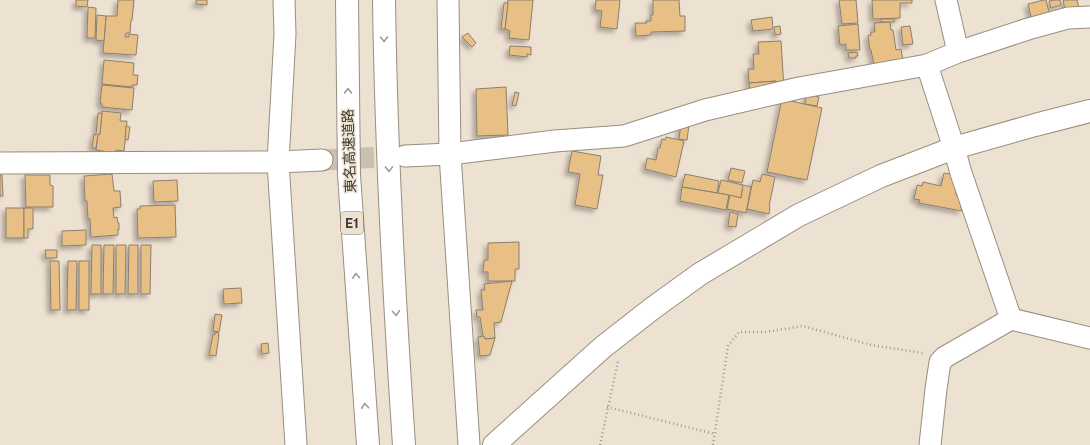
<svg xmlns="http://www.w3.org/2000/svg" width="1090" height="445" font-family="'Public Sans','Noto Sans JP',sans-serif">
<defs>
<filter id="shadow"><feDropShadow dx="-3.5" dy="3.5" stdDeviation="2" flood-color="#0004"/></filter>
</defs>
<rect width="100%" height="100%" fill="#ede1d1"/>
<g fill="#e8c085" stroke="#8a7f71" filter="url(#shadow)">
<path d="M 76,0 L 88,0 L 87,7 L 76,6 Z"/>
<path d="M 118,0 L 134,0 L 132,20 L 131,20 L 130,33 L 126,33 L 125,37 L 129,37 L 129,34 L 138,35 L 136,55 L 103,53 L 106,16 L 117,16 Z"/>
<path d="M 196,0 L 207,0 L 207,5 L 196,4 Z"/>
<path d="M 508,0 L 533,0 L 529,40 L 509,38 L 510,31 L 505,29 Z"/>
<path d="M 596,0 L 620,0 L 617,29 L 600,27 L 602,11 L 595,10 Z"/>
<path d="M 653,0 L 679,0 L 680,16 L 685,16 L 685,31 L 651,32 L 651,35 L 636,36 L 635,23 L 647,23 L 646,21 L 651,21 L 651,15 L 653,15 Z"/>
<path d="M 839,0 L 856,0 L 858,23 L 842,24 Z"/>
<path d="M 872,0 L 912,0 L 912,3 L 900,3 L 900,18 L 873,19 Z"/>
<path d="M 1044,0 L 1046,0 L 1050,16 L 1032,21 L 1028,4 Z"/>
<path d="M 1054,0 L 1060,0 L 1061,5 L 1051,8 L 1049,1 Z"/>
<path d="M 1063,0 L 1077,0 L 1079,8 L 1065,10 Z"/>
<path d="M 504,3 L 508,3 L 505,29 L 501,29 Z"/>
<path d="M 88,7 L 96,8 L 95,38 L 87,38 Z"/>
<path d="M 97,15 L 106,16 L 104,41 L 96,40 Z"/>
<path d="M 772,17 L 773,29 L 753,31 L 751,20 Z"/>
<rect x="881" y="19" width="13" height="3"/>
<path d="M 890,22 L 891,30 L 893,30 L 896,50 L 901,49 L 903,61 L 874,65 L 871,50 L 870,50 L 868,36 L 871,35 L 871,32 L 875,32 L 874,23 Z"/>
<path d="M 858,24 L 860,50 L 846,50 L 846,44 L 840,45 L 838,26 Z"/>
<path d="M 780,26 L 781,34 L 775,35 L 774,27 Z"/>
<path d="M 910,26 L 913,44 L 903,45 L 901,27 Z"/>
<path d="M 468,33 L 476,43 L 472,47 L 462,37 Z"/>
<path d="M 781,41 L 784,89 L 777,90 L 776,81 L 749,83 L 748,69 L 754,69 L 753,54 L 759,54 L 758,42 Z"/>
<path d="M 510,46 L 531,47 L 531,55 L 527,54 L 527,57 L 509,55 Z"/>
<path d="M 857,52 L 858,56 L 856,56 L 856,58 L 849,58 L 848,53 Z"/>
<path d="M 104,60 L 134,63 L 133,75 L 138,75 L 137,85 L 132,85 L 132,87 L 102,84 Z"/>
<path d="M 776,81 L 776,87 L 750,89 L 749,83 Z"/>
<path d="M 102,85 L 134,88 L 132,110 L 102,107 L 102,104 L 100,103 Z"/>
<path d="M 506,87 L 508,135 L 477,136 L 476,89 Z"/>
<path d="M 515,92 L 519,93 L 516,106 L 512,105 Z"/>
<path d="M 807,94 L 819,97 L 817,106 L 805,104 Z"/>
<path d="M 782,99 L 822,108 L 807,180 L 767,172 Z"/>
<path d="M 102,111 L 121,113 L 120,121 L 127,121 L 124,151 L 116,150 L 115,153 L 96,150 L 98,134 L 100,134 Z"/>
<path d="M 98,113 L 102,113 L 100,134 L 98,134 L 96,148 L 92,148 L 94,134 L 96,135 Z"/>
<path d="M 681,124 L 689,125 L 687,140 L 679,139 Z"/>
<path d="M 126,126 L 130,127 L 128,140 L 125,139 Z"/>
<path d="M 666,137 L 684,141 L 676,177 L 645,169 L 647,158 L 656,160 L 658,148 L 660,148 L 662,139 L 665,140 Z"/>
<path d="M 572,151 L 601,156 L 598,175 L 603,175 L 597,209 L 575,205 L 580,174 L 568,172 Z"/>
<path d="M 731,168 L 745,171 L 742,183 L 728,180 Z"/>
<path d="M 944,173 L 956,175 L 956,195 L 958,196 L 962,211 L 919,203 L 920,200 L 914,199 L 917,185 L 922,186 L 923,182 L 941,186 Z"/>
<path d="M 112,174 L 114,191 L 120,191 L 121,207 L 113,208 L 114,218 L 117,217 L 118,223 L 119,223 L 119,230 L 118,229 L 118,235 L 91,237 L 90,219 L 88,219 L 87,201 L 85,201 L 84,176 Z"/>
<path d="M 685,174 L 719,181 L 717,193 L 682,187 Z"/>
<path d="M 762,174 L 775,177 L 769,206 L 770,207 L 769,214 L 747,209 L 753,180 L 760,182 Z"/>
<path d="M 0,175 L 2,175 L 3,196 L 0,196 Z"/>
<path d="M 25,175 L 50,175 L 50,185 L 53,186 L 53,207 L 26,207 Z"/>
<path d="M 177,180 L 178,201 L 154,202 L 153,181 Z"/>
<path d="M 721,180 L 743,185 L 741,198 L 718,193 Z"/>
<path d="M 743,185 L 751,187 L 746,213 L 727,209 L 730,195 L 741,198 Z"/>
<path d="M 682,187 L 729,195 L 726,210 L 680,201 Z"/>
<path d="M 175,205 L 176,237 L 138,238 L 137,209 L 140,209 L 140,206 Z"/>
<rect x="6" y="208" width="18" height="30"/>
<path d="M 24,208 L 33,208 L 33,229 L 28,229 L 28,238 L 24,238 Z"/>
<path d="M 730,212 L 738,214 L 736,227 L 728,226 Z"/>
<path d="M 86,230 L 86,245 L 62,246 L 62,231 Z"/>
<path d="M 519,242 L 519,269 L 515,269 L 515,281 L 488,281 L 488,272 L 483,272 L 484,260 L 488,260 L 488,243 Z"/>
<path d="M 92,245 L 101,245 L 101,294 L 91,294 Z"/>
<path d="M 104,245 L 114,245 L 113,294 L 103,294 Z"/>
<path d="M 116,245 L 126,245 L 125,294 L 116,294 Z"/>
<path d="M 129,245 L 138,245 L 138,294 L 128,294 Z"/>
<path d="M 141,245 L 151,245 L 150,294 L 141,294 Z"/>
<path d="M 45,250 L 57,250 L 57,258 L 46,258 Z"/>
<path d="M 50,261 L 59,261 L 60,310 L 51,310 Z"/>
<path d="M 68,261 L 77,261 L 76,310 L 67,310 Z"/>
<rect x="79" y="261" width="10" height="49"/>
<path d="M 512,281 L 501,322 L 494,323 L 495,338 L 485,339 L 484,336 L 483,336 L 480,317 L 477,317 L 476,310 L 483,310 L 481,290 L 485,290 L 484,284 Z"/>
<path d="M 241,288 L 242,303 L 224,304 L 223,289 Z"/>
<path d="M 215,314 L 222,315 L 219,332 L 213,331 Z"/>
<path d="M 215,332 L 219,333 L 218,335 L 219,335 L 216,356 L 209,355 L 213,334 L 215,335 Z"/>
<path d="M 484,336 L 485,339 L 495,338 L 490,355 L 480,356 L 478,337 Z"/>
<path d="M 268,343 L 269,353 L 262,354 L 261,344 Z"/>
</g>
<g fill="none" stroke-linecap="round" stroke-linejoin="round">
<path stroke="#cabfb1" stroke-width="21" stroke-dasharray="21 10" stroke-linecap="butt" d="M 322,160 L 405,156"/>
<defs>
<g id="minor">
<path d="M 284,0 L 285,34 L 278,162 L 296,445"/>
<path d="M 448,0 L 450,154 L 469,445"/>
<path d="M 946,0 L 958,52"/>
<path d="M 927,65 L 954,148 L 961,173 L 1011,319 L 945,357 L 940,362 L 936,389 L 930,445"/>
<path d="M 405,156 L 450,154 L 555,141 L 624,136 L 705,110 L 799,88 L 927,65 L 958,52 L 1028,29 L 1068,18 L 1090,17"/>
<path d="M 0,163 L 278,162 L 322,160"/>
<path d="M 1011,319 L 1090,338"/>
</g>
<path id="tertiary" d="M 494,445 L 603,347 L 653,308 L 700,274 L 799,215 L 881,176 L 954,148 L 1035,125 L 1090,111"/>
<g id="motorway">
<path d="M 347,0 L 349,175 L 368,445"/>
<path d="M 384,0 C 386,148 394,297 404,445"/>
</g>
</defs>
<use href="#minor" stroke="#998e7f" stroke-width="23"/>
<use href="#tertiary" stroke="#998e7f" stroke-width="24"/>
<use href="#motorway" stroke="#998e7f" stroke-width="24"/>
<g stroke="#a2998d" stroke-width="2.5" stroke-dasharray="1 3" stroke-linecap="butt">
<path d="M 607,407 L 715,434"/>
<path d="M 600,445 L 618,361"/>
<path d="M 713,445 L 728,346 L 739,332 L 766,332 L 803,326 L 871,345 L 923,353"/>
</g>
<use href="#minor" stroke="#fff" stroke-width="21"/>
<use href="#tertiary" stroke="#fff" stroke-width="22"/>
<use href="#motorway" stroke="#fff" stroke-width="22"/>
</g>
<defs><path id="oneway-chevron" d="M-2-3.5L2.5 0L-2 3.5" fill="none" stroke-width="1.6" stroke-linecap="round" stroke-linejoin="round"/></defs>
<g stroke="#9e9c98">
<use href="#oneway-chevron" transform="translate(384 39) rotate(89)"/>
<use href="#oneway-chevron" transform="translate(348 91) rotate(-91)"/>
<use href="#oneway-chevron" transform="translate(389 169) rotate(88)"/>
<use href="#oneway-chevron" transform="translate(356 276) rotate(-94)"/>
<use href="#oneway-chevron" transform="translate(396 313) rotate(86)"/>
<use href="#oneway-chevron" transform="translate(365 406) rotate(-94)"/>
</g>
<g text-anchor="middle" stroke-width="3" stroke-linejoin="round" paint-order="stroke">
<rect fill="#ede1d1" stroke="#726b62" stroke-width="1" x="341" y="212" width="22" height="22" rx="3"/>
<g font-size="13" font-weight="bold" fill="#3d3832">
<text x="352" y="228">E1</text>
</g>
<g font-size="14" fill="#3d3832" stroke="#ede1d1">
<text transform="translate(349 151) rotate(-92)" y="5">東名高速道路</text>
</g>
</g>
</svg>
